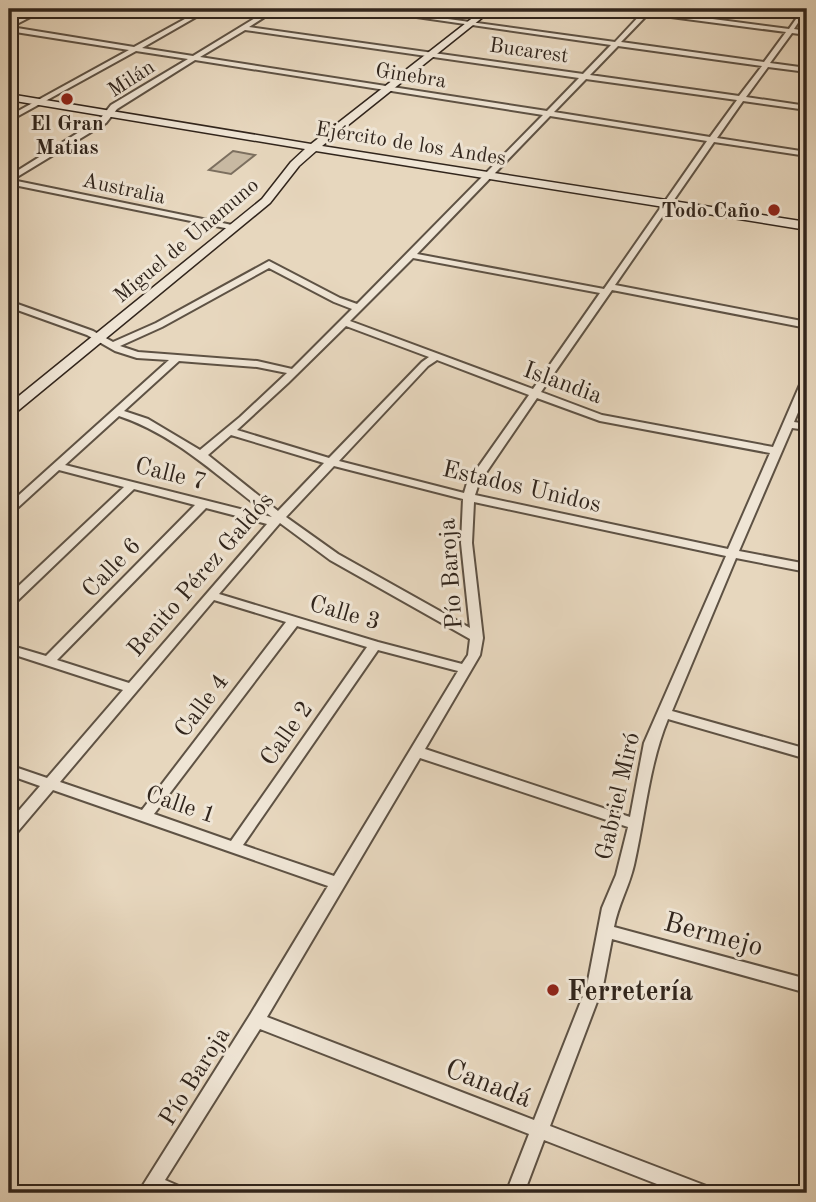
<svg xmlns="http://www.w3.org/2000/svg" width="816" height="1202" font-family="'Old Standard TT',serif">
<rect width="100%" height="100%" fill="#e7d7be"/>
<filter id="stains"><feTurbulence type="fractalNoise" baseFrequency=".00286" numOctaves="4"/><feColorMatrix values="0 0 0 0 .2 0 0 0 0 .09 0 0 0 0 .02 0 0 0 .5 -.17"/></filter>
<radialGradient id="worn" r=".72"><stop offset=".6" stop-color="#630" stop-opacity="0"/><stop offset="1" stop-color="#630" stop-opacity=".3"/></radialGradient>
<path fill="#c8b9a2" stroke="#7c6f5f" stroke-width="2" d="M 233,151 L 255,155 L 231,174 L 209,170 Z"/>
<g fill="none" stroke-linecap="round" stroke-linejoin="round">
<defs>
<path id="street" d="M 39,9 L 46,9 L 11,27 L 134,47 L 203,9 L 210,9 L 142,48 L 193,56 L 270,9 L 277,9 L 249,27 L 583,74 L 611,45 L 361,9 L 375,9 L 615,42 L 642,13 L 620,9 L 653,9 L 652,11 L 789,29 L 803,9 L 807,9 L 794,29 L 807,31 L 807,35 L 792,33 L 770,63 L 807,68 L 807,72 L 768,67 L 746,97 L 807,106 L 807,110 L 743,101 L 717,138 L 807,152 L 807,156 L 714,142 L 615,285 L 807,322 L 807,328 L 612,290 L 541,392 L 602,415 L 773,447 L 802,380 L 807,377 L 807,391 L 794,422 L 807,424 L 807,430 L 792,428 L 739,551 L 807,564 L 807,572 L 736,558 L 672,711 L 807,749 L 807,759 L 668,719 C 649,765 645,817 634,865 C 629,887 618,905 614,927 L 807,979 L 807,993 L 612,939 L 603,986 L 550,1126 L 709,1187 L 711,1193 L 680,1193 L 544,1140 L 524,1193 L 506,1193 L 529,1134 L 260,1029 L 165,1180 L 181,1187 L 183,1193 L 138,1193 L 250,1015 L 328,886 L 53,790 L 14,836 L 9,837 L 9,822 L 40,786 L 9,775 L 9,765 L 47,778 L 123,690 L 9,653 L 9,645 L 46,656 L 195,505 L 134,489 L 13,605 L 9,606 L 9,595 L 124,487 L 59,470 L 13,512 L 9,513 L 9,504 L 169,360 L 137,358 L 115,351 L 87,335 L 9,307 L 9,301 L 93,331 L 113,342 L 156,323 L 269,261 L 340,298 L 357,304 L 543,115 L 195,60 L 117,109 L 106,123 L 12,180 L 232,225 L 235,226 L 235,230 L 9,184 L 9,176 L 100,119 L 111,105 L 188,59 L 136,51 L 9,121 L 9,116 L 129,50 L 9,31 L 9,24 ZM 648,14 L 786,32 L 764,62 L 621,42 ZM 245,30 L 579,78 L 547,111 L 200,57 ZM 618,46 L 762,66 L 739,96 L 590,75 ZM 586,79 L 737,100 L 710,137 L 554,112 ZM 550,116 L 707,141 L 604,289 L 417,254 ZM 413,258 L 600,293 L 533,389 L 350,321 ZM 269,268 L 334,302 L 352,309 L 292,369 L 257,361 L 138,352 L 120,346 L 162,327 ZM 346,326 L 429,357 L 422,362 L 329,458 L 237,430 L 288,383 ZM 437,360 L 529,395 L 467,483 L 464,493 L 339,461 L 428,366 ZM 179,361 L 257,367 L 287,373 L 240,417 L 200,450 L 148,419 L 124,411 ZM 537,398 L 600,421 L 770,453 L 728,549 L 475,495 L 479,483 ZM 119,416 C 179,436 222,481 272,517 L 65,465 ZM 231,435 L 324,463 L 278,511 L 208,455 ZM 334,466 L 463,499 L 461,543 L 470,628 L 338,554 L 286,517 ZM 474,502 L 726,556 L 644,743 L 630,817 L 425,749 L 480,655 L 483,638 L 472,543 ZM 206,508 L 267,524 L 129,683 L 57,660 ZM 280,523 L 330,560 L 470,639 L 468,655 L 462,664 L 378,642 L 219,594 ZM 214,600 L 286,622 L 142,810 L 60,782 ZM 297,626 L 367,647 L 231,841 L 154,814 ZM 378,650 L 458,671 L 334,876 L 243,845 ZM 420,758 L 628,827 L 616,875 L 602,908 L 587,986 L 534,1120 L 267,1017 Z"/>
<path id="secondary" d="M 484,9 L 493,9 L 322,146 L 807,222 L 807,230 L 316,151 L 299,166 L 270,203 L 14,414 L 9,415 L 9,404 L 262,199 L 291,162 L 305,149 L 9,100 L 9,94 L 311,144 Z"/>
</defs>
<use href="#street" stroke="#5e5244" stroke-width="4"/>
<use href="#secondary" stroke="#31251c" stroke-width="3"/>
<use href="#street" fill="#efe5d5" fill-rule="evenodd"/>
<use href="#secondary" fill="#efe5d5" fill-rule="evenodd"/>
</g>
<g fill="#8f2418" stroke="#efe5d5" stroke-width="2.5">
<circle cx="67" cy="99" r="7"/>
<circle cx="774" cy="210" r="7"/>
<circle cx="553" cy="990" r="7"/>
</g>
<g text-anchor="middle" stroke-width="6" stroke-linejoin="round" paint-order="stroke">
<g font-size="21" fill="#31251c" stroke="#efe5d5">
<text transform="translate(529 50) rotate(8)" y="7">Bucarest</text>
<text transform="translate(411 75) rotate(9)" y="7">Ginebra</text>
<text transform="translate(131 78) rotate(-33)" y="7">Milán</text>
<text transform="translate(411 143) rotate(9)" y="7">Ejército de los Andes</text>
<text transform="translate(124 188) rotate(12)" y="7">Australia</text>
<text transform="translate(186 240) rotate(-40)" y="7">Miguel de Unamuno</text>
</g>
<g font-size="21" font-weight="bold" fill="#31251c" stroke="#efe5d5">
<text x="67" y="130">El Gran<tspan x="67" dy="24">Matias</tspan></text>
<text x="760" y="217" text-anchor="end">Todo Caño</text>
</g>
<g font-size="24" fill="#31251c" stroke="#efe5d5">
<text transform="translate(563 382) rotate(20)" y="8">Islandia</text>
<text transform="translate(171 473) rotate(14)" y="8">Calle 7</text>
<text transform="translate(522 486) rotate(13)" y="8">Estados Unidos</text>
<text transform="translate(111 567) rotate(-46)" y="8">Calle 6</text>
<text transform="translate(200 574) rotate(-49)" y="8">Benito Pérez Galdós</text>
<text transform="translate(450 574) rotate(-94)" y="8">Pío Baroja</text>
<text transform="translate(345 612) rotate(16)" y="8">Calle 3</text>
<text transform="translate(201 705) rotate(-53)" y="8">Calle 4</text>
<text transform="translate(286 733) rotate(-55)" y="8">Calle 2</text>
<text transform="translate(617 796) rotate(-77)" y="8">Gabriel Miró</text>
<text transform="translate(181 804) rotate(19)" y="8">Calle 1</text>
<text transform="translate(194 1076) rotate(-58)" y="8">Pío Baroja</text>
</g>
<g font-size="28" fill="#31251c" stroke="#efe5d5">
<text transform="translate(714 933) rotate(15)" y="10">Bermejo</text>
<text transform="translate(489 1082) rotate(21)" y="10">Canadá</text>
</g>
<g font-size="28" font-weight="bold" fill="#31251c" stroke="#efe5d5" text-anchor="start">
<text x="567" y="1000">Ferretería</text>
</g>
</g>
<rect width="816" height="1202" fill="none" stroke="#e7d7be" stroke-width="35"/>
<rect x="10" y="10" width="795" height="1181" fill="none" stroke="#31251c" stroke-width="3.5"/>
<rect x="18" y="18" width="781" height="1167" fill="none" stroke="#31251c" stroke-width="2"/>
<rect width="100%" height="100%" filter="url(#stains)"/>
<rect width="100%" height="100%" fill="url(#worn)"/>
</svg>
